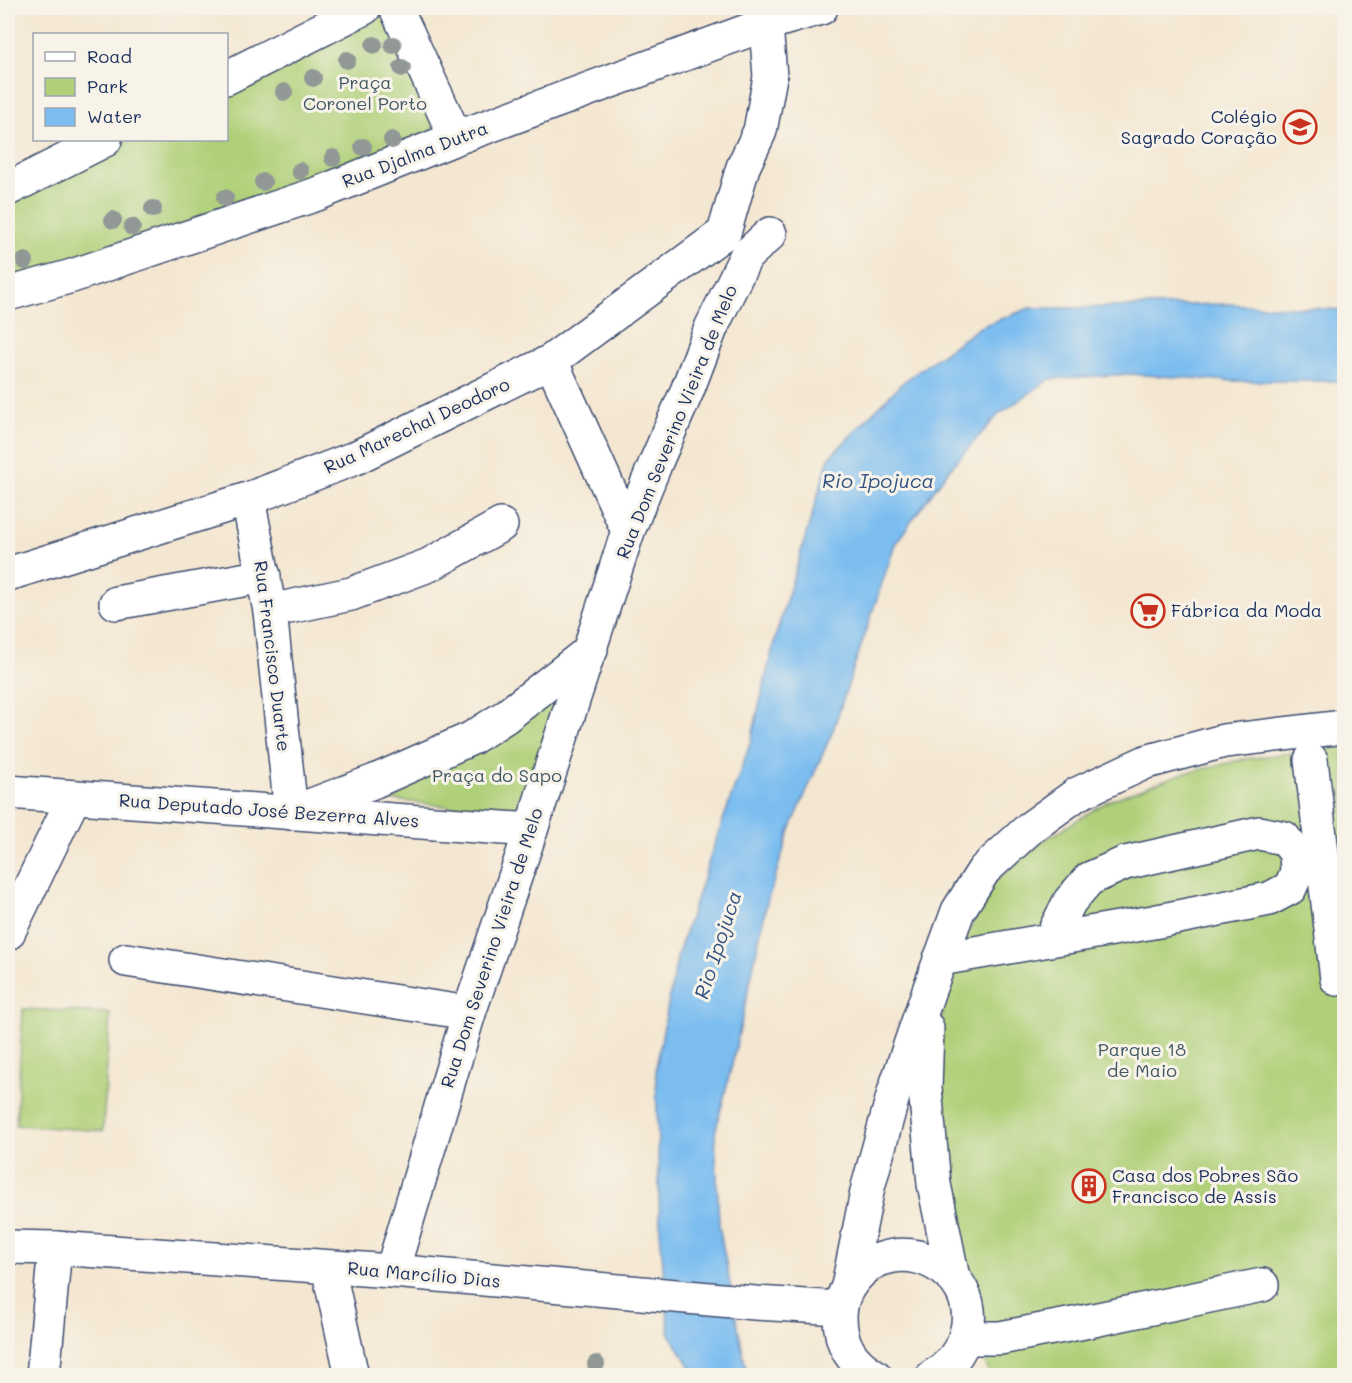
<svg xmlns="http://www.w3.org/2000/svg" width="1352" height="1383" font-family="Mali,sans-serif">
<rect width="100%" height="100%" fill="#f7f3e8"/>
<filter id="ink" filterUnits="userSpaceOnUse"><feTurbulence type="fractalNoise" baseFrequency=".0167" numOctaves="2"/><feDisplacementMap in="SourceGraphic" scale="12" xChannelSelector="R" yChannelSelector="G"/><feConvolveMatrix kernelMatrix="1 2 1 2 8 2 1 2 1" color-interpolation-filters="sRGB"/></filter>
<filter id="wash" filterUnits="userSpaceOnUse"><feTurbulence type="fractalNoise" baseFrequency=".008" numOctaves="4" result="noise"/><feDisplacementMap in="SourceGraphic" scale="24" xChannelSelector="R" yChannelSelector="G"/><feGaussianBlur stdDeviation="1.35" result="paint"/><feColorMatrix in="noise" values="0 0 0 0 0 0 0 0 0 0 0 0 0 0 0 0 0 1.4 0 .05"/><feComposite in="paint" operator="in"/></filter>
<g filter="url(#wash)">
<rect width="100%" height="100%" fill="#f4e7d1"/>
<g fill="#afd078" stroke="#65806b" stroke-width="1.5">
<path d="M 384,8 L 459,129 L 8,286 L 8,201 L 127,140 L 226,140 L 227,88 Z"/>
<path d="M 573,671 L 521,815 L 343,794 Z"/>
<path d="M 1344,746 L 1344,1375 L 989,1376 L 957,1229 L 944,1142 L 939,1066 L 943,996 L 959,951 L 992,884 L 1043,841 L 1108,801 L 1181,774 L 1245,759 Z"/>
<path d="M 23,1009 L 110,1013 L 103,1131 L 16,1125 Z"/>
</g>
<path fill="#7bbdf0" stroke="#4b76a7" stroke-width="1.5" d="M 1226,304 L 1344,310 L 1344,381 L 1233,381 L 1130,374 L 1050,379 L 998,415 L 947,472 L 895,544 L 833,730 L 790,830 L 767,902 L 735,1052 L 715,1133 L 719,1226 L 745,1364 L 750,1375 L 696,1375 L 669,1333 L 660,1231 L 656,1067 L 678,954 L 715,843 L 751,741 L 774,642 L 829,458 L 902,383 L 980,327 L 1030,308 L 1078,308 Z"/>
</g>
<g filter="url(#ink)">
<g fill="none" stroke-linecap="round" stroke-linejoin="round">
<defs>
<g id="minor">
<path d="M 551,361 L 628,531"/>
<path d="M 248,499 L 270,611 L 291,813 L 375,781 L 472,738 L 505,717 L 591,650"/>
<path d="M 8,574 L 248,499 L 355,458 L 551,361 L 724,233 L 743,167 L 760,131 L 770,77 L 766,24"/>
<path d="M 116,603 L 264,576"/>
<path d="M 270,611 L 351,594 L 429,565 L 501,525"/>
<path d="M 1311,760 L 1337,979 L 1344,978"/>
<path d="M 8,792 L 531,830"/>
<path d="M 8,933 L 74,797"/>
<path d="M 940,959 L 1153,922 L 1269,899 L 1290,888 L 1297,872 L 1296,853 L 1284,838 L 1259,833 L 1125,863 L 1089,879 L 1070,901 L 1050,940"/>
<path d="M 126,960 L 469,1013"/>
<path d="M 927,1028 L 925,1088 L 934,1184 L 953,1278"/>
<path d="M 8,1247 L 55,1248 L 392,1271 L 755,1303 L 840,1308"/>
<path d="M 328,1267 L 352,1376"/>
<path d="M 392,1271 L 469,1013 L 531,830 L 628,531 L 656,462 L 687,391 L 711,328 L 746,256 L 770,234"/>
<path d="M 848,1286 L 868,1187 L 895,1089 L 928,993 L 958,911 L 984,870 L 1030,828 L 1077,794 L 1146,762 L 1224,741 L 1344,727"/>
<path d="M 965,1338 L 1000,1338 L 1079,1323 L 1262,1285"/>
<path d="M 43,1376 L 55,1248"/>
<path d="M 875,1376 C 851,1362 840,1344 840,1316 C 840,1302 845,1290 854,1279 C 897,1226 984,1270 966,1334 C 961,1351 949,1368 933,1376"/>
</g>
<g id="major">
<path d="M 396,8 L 456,138"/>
<path d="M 226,78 L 364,8"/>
<path d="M 8,189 L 105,140"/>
<path d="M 8,294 L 72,276 L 317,194 L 456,138 L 766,24 L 821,8"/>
</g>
</defs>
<use href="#minor" stroke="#3c4b6f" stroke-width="36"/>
<use href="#major" stroke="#3c4b6f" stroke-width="36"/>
<use href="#minor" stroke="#fff" stroke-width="33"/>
<use href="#major" stroke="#fff" stroke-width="33"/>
</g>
<g fill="#919895">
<circle cx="374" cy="45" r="9"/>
<circle cx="393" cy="45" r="9"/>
<circle cx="347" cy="60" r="9"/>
<circle cx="402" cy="68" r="9"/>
<circle cx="313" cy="78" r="9"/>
<circle cx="284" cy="92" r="9"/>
<circle cx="392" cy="140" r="9"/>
<circle cx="363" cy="147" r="9"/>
<circle cx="333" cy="158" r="9"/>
<circle cx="300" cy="171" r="9"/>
<circle cx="263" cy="182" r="9"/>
<circle cx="225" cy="198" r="9"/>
<circle cx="153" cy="209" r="9"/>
<circle cx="113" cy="220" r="9"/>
<circle cx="132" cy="227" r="9"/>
<circle cx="25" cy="261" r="9"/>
<circle cx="596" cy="1364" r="9"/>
</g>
</g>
<defs>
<symbol id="school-ring" viewBox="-11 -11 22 22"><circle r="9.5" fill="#f7f3e8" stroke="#c8321e" stroke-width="1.5"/><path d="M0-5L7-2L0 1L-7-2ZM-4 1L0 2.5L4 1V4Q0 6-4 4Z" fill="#c8321e"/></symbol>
<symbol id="supermarket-ring" viewBox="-11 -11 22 22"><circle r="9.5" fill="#f7f3e8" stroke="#c8321e" stroke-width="1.5"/><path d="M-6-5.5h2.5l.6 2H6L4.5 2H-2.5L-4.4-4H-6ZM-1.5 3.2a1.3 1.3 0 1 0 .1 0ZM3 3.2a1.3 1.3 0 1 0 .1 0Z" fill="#c8321e"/></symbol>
<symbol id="building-ring" viewBox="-11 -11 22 22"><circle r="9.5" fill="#f7f3e8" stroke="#c8321e" stroke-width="1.5"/><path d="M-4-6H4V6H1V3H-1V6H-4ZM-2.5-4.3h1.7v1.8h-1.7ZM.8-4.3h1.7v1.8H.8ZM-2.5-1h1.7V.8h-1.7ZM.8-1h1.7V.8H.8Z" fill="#c8321e"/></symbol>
</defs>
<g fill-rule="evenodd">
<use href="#school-ring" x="1281" y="108" width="38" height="38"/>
<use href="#supermarket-ring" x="1129" y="592" width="38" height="38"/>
<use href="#building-ring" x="1070" y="1167" width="38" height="38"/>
</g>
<g text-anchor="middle" stroke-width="6" stroke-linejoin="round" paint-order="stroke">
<g font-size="18" fill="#405764" stroke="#f7f3e8">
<text x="365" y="89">Praça<tspan x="365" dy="21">Coronel Porto</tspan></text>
<text x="497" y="782">Praça do Sapo</text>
<text x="1142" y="1056">Parque 18<tspan x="1142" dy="21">de Maio</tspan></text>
</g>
<g font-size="18" fill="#1b2f5e" stroke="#f7f3e8" text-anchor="start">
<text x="1277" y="123" text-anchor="end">Colégio<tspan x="1277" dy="21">Sagrado Coração</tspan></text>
<text x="1171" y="617">Fábrica da Moda</text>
<text x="1112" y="1182">Casa dos Pobres São<tspan x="1112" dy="21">Francisco de Assis</tspan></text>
</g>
<g font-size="18" fill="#1b2f5e" stroke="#f7f3e8">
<text transform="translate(415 155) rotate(-21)" y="6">Rua Djalma Dutra</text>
<text transform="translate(677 422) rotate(-68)" y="6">Rua Dom Severino Vieira de Melo</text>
<text transform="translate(417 426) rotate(-25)" y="6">Rua Marechal Deodoro</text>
<text transform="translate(272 656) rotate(83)" y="6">Rua Francisco Duarte</text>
<text transform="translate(269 811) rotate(4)" y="6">Rua Deputado José Bezerra Alves</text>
<text transform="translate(492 948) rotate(-72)" y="6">Rua Dom Severino Vieira de Melo</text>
<text transform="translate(424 1275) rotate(5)" y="6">Rua Marcílio Dias</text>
</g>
<g font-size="20" font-style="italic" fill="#335282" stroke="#f7f3e8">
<text x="878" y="488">Rio Ipojuca</text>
<text transform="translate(718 945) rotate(-72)" y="7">Rio Ipojuca</text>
</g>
</g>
<rect width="1352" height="1383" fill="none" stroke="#f7f3e8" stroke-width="30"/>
<rect x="33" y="33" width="195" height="108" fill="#f7f3e8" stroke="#9fa5b1" stroke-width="1.5"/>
<rect x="45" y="52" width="30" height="9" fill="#ffffff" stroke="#9fa5b1" stroke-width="1.5"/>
<text x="87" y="63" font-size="18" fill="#1b2f5e">Road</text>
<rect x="45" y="78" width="30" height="18" fill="#afd078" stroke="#9fa5b1" stroke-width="1.5"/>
<text x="87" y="93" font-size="18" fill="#1b2f5e">Park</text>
<rect x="45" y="108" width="30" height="18" fill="#7bbdf0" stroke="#9fa5b1" stroke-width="1.5"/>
<text x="87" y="123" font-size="18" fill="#1b2f5e">Water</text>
</svg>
